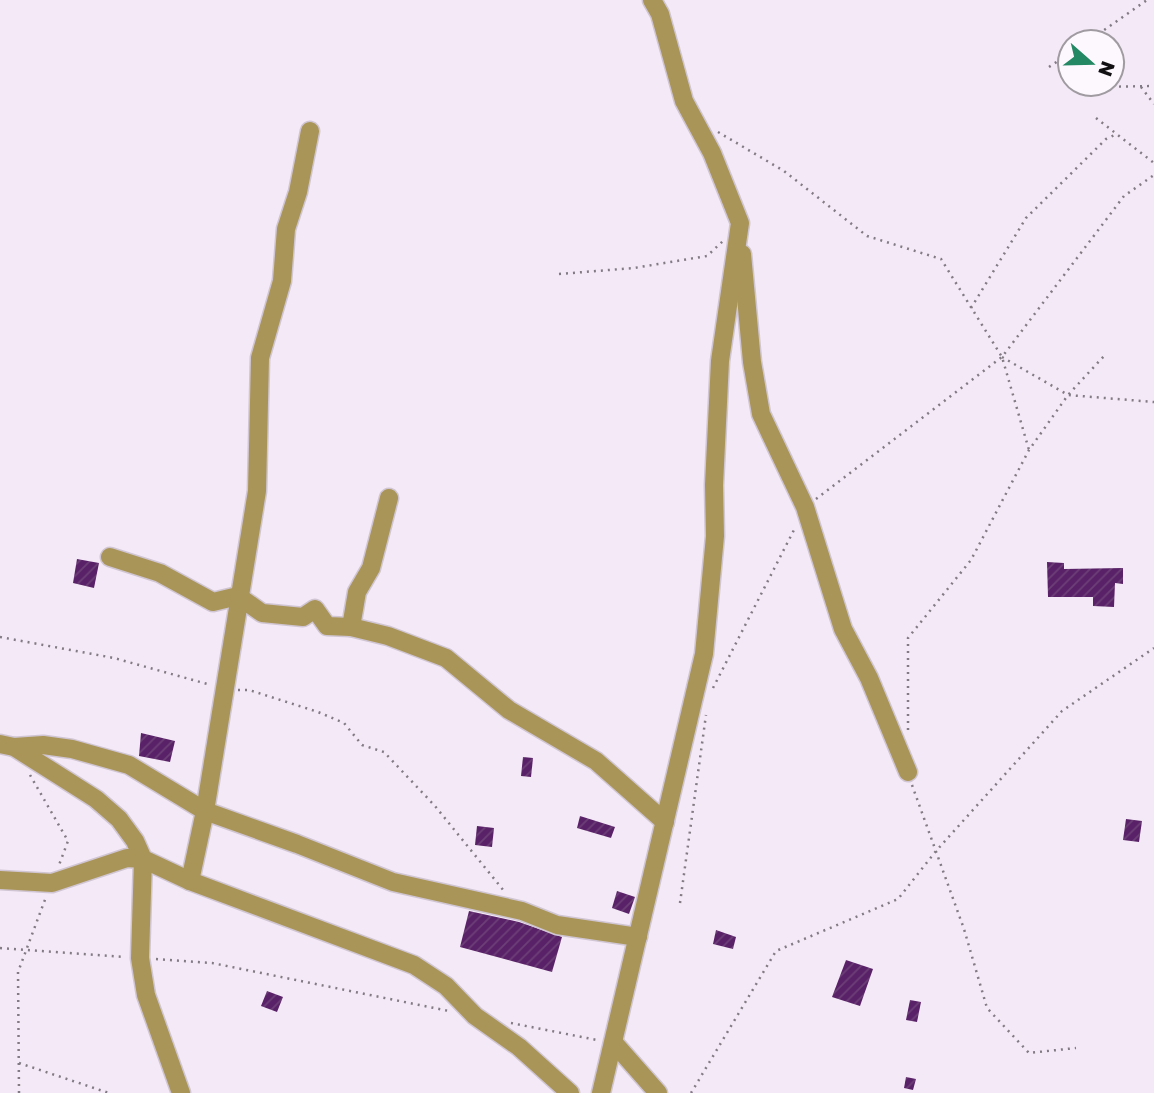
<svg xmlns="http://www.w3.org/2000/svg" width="1154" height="1093" font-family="'Golos Text',sans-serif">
<defs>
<pattern id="building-hatch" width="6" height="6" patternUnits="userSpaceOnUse" patternTransform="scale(1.75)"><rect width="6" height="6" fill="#592167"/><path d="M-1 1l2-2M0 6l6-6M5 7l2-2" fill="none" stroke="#6c3f77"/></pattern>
</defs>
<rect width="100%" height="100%" fill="#f4e9f7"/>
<g fill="url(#building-hatch)">
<path d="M 77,559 L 99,563 L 94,588 L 73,583 Z"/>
<path d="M 1047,562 L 1064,563 L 1064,569 L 1123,568 L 1123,584 L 1115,583 L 1114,607 L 1093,606 L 1093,597 L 1048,597 Z"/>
<path d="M 141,733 L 175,741 L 170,762 L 139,756 Z"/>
<path d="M 523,757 L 533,758 L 531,777 L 521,776 Z"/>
<path d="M 580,816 L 615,827 L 611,838 L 577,828 Z"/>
<path d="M 1126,819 L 1142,821 L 1139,842 L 1123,840 Z"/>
<path d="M 477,826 L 494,828 L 492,847 L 475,845 Z"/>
<path d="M 617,891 L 635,897 L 629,914 L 612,908 Z"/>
<path d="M 469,911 L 519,922 L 562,937 L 552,972 L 460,947 Z"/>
<path d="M 716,930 L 736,937 L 733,949 L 713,944 Z"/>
<path d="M 846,960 L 873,969 L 860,1006 L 832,997 Z"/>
<path d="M 267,991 L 283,997 L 277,1012 L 261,1006 Z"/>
<path d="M 910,1000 L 921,1002 L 917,1022 L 906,1020 Z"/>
<path d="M 906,1077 L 916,1079 L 913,1090 L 904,1088 Z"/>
</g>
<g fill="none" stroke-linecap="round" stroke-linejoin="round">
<defs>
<g id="minor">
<path d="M 742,254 L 752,362 L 761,414 L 805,507 L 843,629 L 869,678 L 908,772"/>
<path d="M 110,557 L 160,573 L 213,602 L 238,596 L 262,613 L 303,617 L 315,609 L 327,626 L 351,627 L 357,592 L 371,568 L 389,498"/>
<path d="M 351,627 L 388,636 L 446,658 L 509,710 L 596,761 L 665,822"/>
<path d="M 0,744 L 14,747 L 96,799 L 119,819 L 135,841 L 143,859 L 190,881 L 414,965 L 446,986 L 475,1016 L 519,1047 L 570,1093"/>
<path d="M 14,747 L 43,745 L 72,749 L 129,765 L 205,811 L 297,844 L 393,882 L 522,911 L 557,925 L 638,937"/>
<path d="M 0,880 L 52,883 L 127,858 L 143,859 L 140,958 L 146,995 L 181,1093"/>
<path d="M 190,881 L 205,811 L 257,491 L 260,358 L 282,281 L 286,229 L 298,192 L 310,131"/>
<path d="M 614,1043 L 658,1093"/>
<path d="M 601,1093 L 704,654 L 715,536 L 714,485 L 720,361 L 740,223 L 712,153 L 684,101 L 660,14 L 652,0"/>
</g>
</defs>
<use href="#minor" stroke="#d0c6d3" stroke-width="21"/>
<g stroke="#827b84" stroke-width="2.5" stroke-dasharray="2 5" stroke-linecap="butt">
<path d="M 1087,42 L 1147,0"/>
<path d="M 1049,67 L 1070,53"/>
<path d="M 1098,87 L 1154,86"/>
<path d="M 1141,87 L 1154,104"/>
<path d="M 1096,118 L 1154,163"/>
<path d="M 718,132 L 784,171 L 867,236 L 941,259 L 1002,357 L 1029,450"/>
<path d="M 559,274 L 634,268 L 707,256 L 723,241"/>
<path d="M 971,308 L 1026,218 L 1106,139 L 1117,134"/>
<path d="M 1002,357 L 1068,395 L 1154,402"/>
<path d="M 816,499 L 1002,357 L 1124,196 L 1154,175"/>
<path d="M 0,637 L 114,658 L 211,685"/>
<path d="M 713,688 L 796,526"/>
<path d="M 238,690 L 249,690 L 318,712 L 344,723 L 362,745 L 384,752 L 435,806 L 504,891"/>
<path d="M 908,730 L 908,638 L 971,560 L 1029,450 L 1068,395 L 1104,356"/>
<path d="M 30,775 L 68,841 L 59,865"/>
<path d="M 912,785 L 964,929 L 987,1008 L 1029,1053 L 1076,1048"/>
<path d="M 680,903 L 706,715"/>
<path d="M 0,948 L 125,957"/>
<path d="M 156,959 L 212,963 L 449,1011"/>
<path d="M 511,1023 L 597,1040"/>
<path d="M 19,1063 L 109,1093"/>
<path d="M 19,1093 L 18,972 L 46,897"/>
<path d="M 691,1093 L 776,951 L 898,899 L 936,851 L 1062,711 L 1154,648"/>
</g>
<use href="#minor" stroke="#aa9558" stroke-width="18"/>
</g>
<g transform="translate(1091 63) rotate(110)"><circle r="33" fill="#fdf8fe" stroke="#9f9ba0" stroke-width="2"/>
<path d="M0-5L12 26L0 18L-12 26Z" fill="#238863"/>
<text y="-10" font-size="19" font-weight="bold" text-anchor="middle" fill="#131014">N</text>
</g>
</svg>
